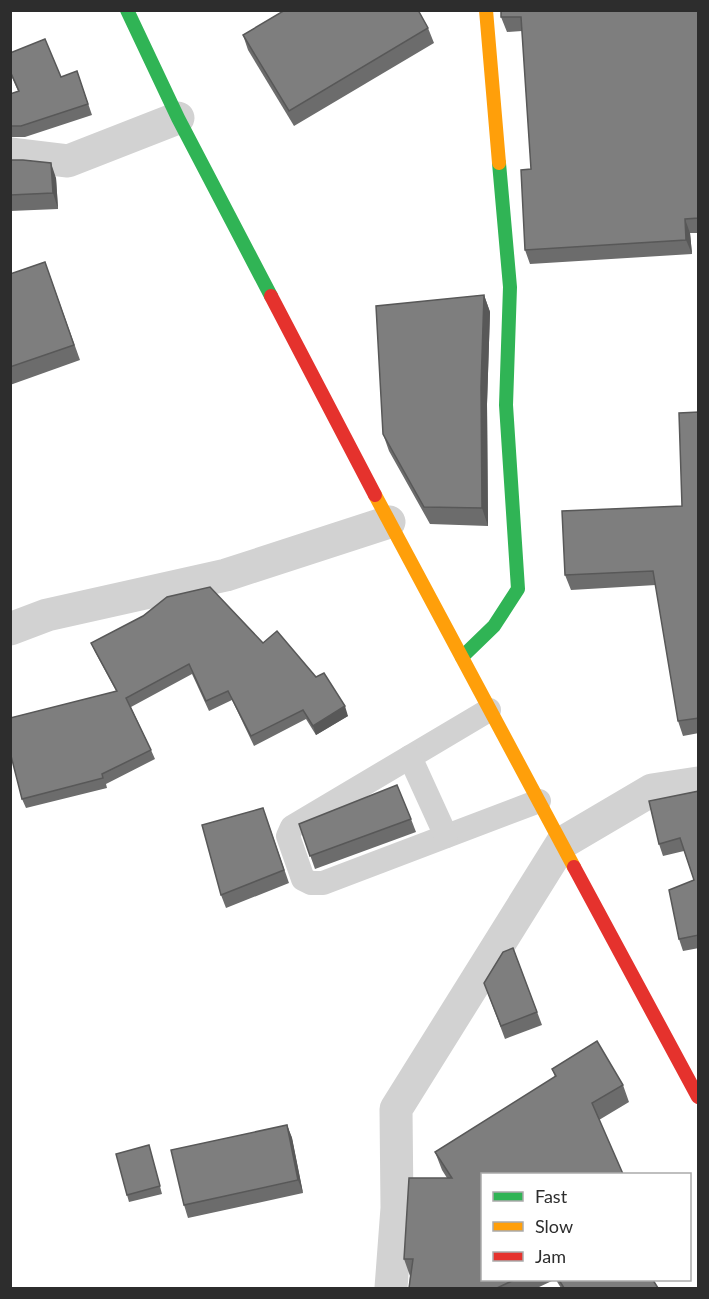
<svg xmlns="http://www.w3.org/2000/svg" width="709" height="1299" font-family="Lato,sans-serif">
<rect width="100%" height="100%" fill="#fff"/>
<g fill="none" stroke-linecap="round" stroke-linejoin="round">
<g stroke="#d2d2d2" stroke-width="24">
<path d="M 489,710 L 292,827 L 288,836 L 303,879 L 311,883 L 323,883 L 539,801"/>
<path d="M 410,757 L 446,836"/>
</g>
<g stroke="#d2d2d2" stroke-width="33">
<path d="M 10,154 L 68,161 L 178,118"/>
<path d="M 10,629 L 47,615 L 226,575 L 389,522"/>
<path d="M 391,1288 L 397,1208 L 396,1109 L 562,843 L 652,790 L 698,783"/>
</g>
<g stroke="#30b455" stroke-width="14">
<path d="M 127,10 L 178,118 L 271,296"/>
<path d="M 462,657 L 494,626 L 518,589 L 506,405 L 510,287 L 499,163"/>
</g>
<g stroke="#ff9f0a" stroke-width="14">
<path d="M 486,10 L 499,163"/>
<path d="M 375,495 L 574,867"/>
</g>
<g stroke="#e5322d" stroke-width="14">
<path d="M 271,296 L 375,495"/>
<path d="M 574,867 L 698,1097"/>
</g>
</g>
<g fill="#6c6c6c">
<path d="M 699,10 L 699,233 L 690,233 L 692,254 L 530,264 L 525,250 L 531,169 L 522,31 L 507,32 L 501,17 Z"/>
<path d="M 428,28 L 434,43 L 294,126 L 248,50 L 243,35 Z"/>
<path d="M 10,53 L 61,77 L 77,71 L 92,115 L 25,137 L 10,137 L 10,94 L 18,91 L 10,73 Z"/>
<path d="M 10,160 L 56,178 L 58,209 L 10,211 Z"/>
<path d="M 45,262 L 80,360 L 10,385 L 10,274 Z"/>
<path d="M 484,295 L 490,312 L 487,404 L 488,526 L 430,524 L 389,451 L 383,434 Z"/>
<path d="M 699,412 L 699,733 L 683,736 L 678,721 L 656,585 L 571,590 L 565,575 L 682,506 Z"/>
<path d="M 91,643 L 263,643 L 348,716 L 316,735 L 306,719 L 254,746 L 232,700 L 209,711 L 192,674 L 131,707 L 151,750 L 155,759 L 106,784 L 107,788 L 26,808 L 22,799 L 116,691 L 95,652 Z"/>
<path d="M 699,791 L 699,948 L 683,951 L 679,939 L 694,880 L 684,851 L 663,856 L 659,844 Z"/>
<path d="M 263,808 L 289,883 L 226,908 L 221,895 Z"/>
<path d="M 411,819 L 416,832 L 315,869 L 299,824 Z"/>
<path d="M 513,948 L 542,1025 L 505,1039 L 484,983 Z"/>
<path d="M 552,1069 L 623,1085 L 629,1102 L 599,1120 L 483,1280 L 554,1280 L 537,1288 L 409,1288 L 410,1276 L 404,1259 L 447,1178 L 442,1170 L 435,1152 L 555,1077 Z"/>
<path d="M 287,1125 L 292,1138 L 303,1193 L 188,1218 L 184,1205 Z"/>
<path d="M 149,1145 L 162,1194 L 129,1202 L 127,1195 Z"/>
<path d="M 556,1280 L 653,1280 L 658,1288 L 561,1288 Z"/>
</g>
<g fill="#585858">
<path d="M 51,163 L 56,178 L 58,209 L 53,193 Z"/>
<path d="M 685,219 L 690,233 L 692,254 L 686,240 Z"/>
<path d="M 484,295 L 490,312 L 487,404 L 488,526 L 482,508 L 481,387 Z"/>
<path d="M 345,706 L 348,716 L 316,735 L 313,726 Z"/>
<path d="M 287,1125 L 292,1138 L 303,1193 L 298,1180 Z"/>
</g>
<g fill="#7e7e7e" stroke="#585858" stroke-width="1.5">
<path d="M 285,10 L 418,10 L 428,28 L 289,111 L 243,35 Z"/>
<path d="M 501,10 L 699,10 L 699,218 L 685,219 L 686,240 L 525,250 L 521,170 L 531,169 L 521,17 L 501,17 Z"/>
<path d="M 45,39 L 61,77 L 77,71 L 88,104 L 21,126 L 10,126 L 10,94 L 19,91 L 10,71 L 10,53 Z"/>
<path d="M 10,160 L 23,160 L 51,163 L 53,193 L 10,195 Z"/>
<path d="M 45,262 L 74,345 L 10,367 L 10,274 Z"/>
<path d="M 484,295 L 481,387 L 482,508 L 424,507 L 383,434 L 376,306 Z"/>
<path d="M 699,412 L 699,718 L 678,721 L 653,571 L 565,575 L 562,511 L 682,506 L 679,413 Z"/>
<path d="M 210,587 L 263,643 L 277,631 L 316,677 L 324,673 L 345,706 L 313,726 L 303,710 L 251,736 L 228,691 L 206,701 L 189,664 L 126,698 L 151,750 L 102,774 L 103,778 L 22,799 L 10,752 L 10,718 L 117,691 L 91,643 L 143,616 L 167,597 Z"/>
<path d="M 397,785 L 411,819 L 310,856 L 299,824 Z"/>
<path d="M 699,791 L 699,935 L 679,939 L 669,890 L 694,880 L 680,838 L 659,844 L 649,801 Z"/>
<path d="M 263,808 L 284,870 L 221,895 L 202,825 Z"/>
<path d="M 513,948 L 537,1012 L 501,1026 L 484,983 L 503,952 Z"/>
<path d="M 597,1041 L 623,1085 L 592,1103 L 623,1174 L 483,1174 L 483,1280 L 514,1280 L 497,1288 L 409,1288 L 413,1259 L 404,1259 L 409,1178 L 452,1178 L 435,1152 L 556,1076 L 552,1069 Z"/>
<path d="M 287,1125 L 298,1180 L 184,1205 L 171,1150 Z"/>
<path d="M 149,1145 L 160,1186 L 127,1195 L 116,1154 Z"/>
<path d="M 559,1280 L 653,1280 L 658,1288 L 564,1288 Z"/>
</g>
<rect width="709" height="1299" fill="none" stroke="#2d2d2d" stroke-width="24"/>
<rect x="481" y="1173" width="210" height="108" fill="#ffffff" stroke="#ababab" stroke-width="1.5"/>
<rect x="493" y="1192" width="30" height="9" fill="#30b455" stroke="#ababab" stroke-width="1.5"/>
<text x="535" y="1203" font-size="18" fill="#2d2d2d">Fast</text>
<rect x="493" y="1222" width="30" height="9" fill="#ff9f0a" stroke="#ababab" stroke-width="1.5"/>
<text x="535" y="1233" font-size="18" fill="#2d2d2d">Slow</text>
<rect x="493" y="1252" width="30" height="9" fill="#e5322d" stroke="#ababab" stroke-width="1.5"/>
<text x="535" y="1263" font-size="18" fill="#2d2d2d">Jam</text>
</svg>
